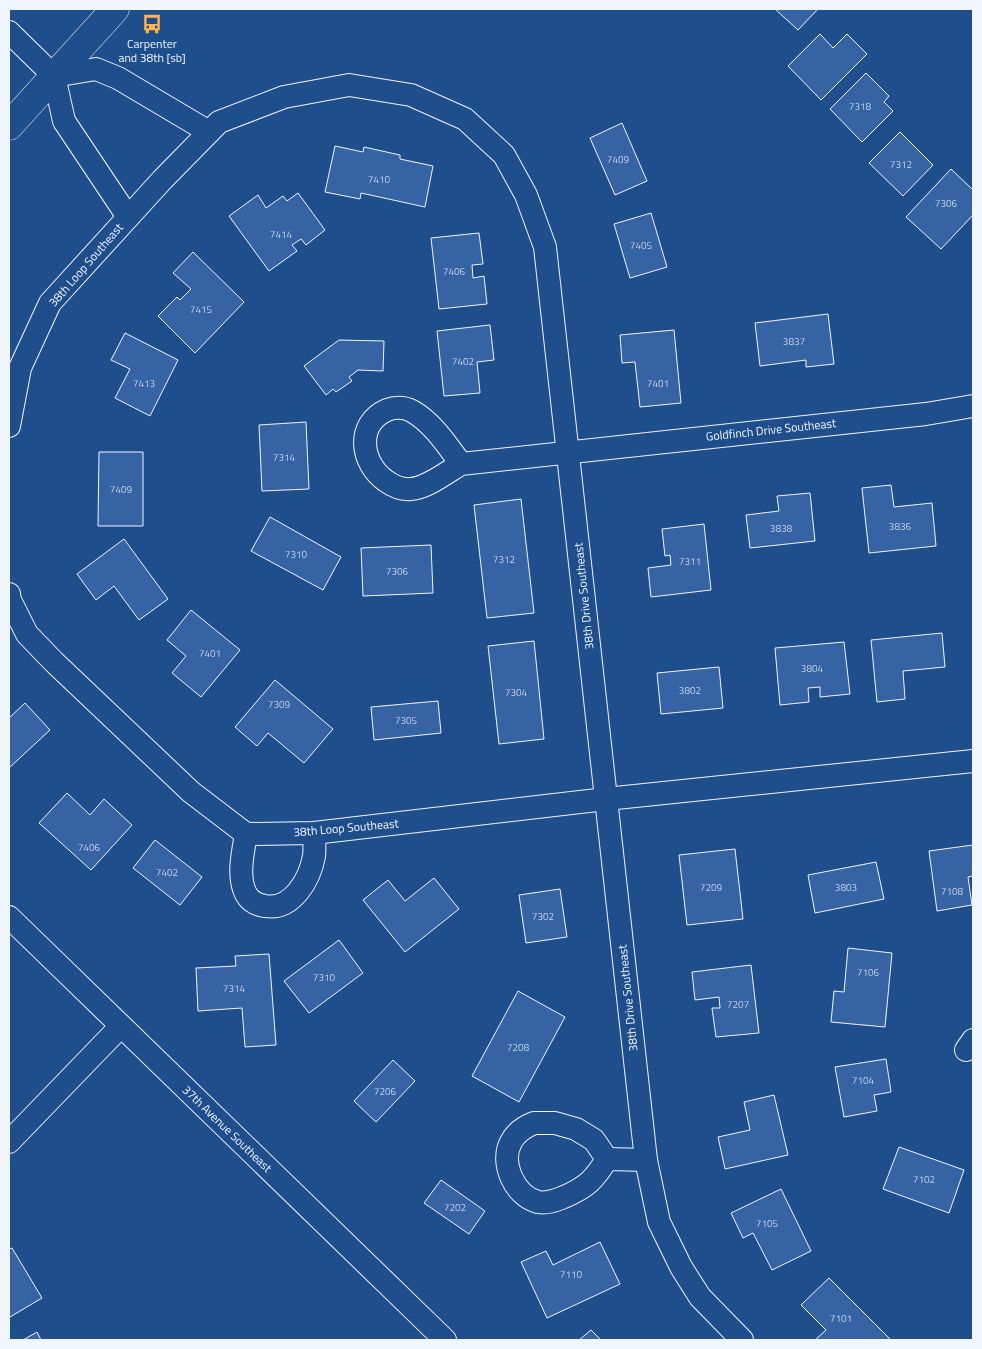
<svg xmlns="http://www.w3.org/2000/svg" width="982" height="1349" font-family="'Titillium Web',sans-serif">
<rect width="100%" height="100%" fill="#1f4e8c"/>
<g fill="#3563a3" stroke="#f2f6ff">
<path d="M 775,9 L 818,9 L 798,30 Z"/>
<path d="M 820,34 L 833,48 L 847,34 L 867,54 L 821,100 L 788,66 Z"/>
<path d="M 866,73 L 889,96 L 884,102 L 893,111 L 862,142 L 830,109 Z"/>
<path d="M 622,123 L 647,181 L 615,195 L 590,138 Z"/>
<path d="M 900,132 L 933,165 L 903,196 L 869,163 Z"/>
<path d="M 335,146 L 363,152 L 364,147 L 400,155 L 400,159 L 433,166 L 425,207 L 361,193 L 360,199 L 325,192 Z"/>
<path d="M 951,169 L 973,190 L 973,215 L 941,249 L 906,217 Z"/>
<path d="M 298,193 L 325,230 L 306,245 L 301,239 L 292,245 L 297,251 L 269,271 L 229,216 L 258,195 L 266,208 L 283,196 L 287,201 Z"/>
<path d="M 651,213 L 667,267 L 630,278 L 614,224 Z"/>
<path d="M 479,233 L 483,264 L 472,265 L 473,278 L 484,276 L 487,304 L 439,309 L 431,238 Z"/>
<path d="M 193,252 L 244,302 L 195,353 L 158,316 L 177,297 L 180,300 L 191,289 L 173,273 Z"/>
<path d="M 828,314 L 834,364 L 806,367 L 806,360 L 760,366 L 755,323 Z"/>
<path d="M 490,325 L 494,360 L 477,362 L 480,393 L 444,396 L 437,331 Z"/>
<path d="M 674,330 L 681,403 L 640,407 L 635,362 L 622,363 L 620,335 Z"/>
<path d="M 125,333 L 178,360 L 150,416 L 115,398 L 130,369 L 111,360 Z"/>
<path d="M 339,340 L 384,341 L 383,371 L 358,370 L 349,377 L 352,381 L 336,392 L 333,389 L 326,395 L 304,366 Z"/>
<path d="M 306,422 L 309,489 L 262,491 L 259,425 Z"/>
<path d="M 99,452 L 143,452 L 143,526 L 98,526 Z"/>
<path d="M 891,485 L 894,507 L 932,503 L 936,546 L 869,553 L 862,488 Z"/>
<path d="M 810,493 L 815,541 L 750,548 L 746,515 L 779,511 L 777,496 Z"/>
<path d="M 521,499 L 534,613 L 487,618 L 474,505 Z"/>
<path d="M 270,517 L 341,557 L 323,590 L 251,551 Z"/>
<path d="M 704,524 L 711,590 L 651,597 L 648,568 L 671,565 L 670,555 L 665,556 L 662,529 Z"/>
<path d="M 124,539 L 168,599 L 139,620 L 114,586 L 96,600 L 77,574 Z"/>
<path d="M 431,545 L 433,593 L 363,596 L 361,548 Z"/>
<path d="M 191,610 L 240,650 L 201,697 L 172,673 L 186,656 L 167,640 Z"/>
<path d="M 942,633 L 945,667 L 903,671 L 905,699 L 877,702 L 871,640 Z"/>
<path d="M 534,641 L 544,739 L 499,744 L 488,646 Z"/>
<path d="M 844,642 L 850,694 L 820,697 L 820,687 L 808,688 L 809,702 L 780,705 L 775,648 Z"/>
<path d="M 719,667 L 723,708 L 661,714 L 657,673 Z"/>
<path d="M 275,680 L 333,729 L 304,763 L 268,733 L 257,746 L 235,727 Z"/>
<path d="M 438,701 L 441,733 L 374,740 L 371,707 Z"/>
<path d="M 25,703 L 50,730 L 9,768 L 9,718 Z"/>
<path d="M 67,793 L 90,815 L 104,799 L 132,825 L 91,870 L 39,823 Z"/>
<path d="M 155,840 L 202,877 L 180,905 L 133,868 Z"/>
<path d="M 973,845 L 973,876 L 968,877 L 972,905 L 937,911 L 929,851 Z"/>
<path d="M 735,849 L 743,919 L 687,925 L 679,855 Z"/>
<path d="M 876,862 L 884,899 L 815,913 L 808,875 Z"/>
<path d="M 434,878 L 459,909 L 405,952 L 363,900 L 388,880 L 405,901 Z"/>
<path d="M 560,889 L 567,937 L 526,943 L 519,895 Z"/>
<path d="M 339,940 L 363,973 L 309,1013 L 284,981 Z"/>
<path d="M 848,948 L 892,953 L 885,1027 L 831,1022 L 834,991 L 844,992 Z"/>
<path d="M 269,954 L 276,1045 L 245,1047 L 242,1008 L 198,1011 L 196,968 L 236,966 L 235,956 Z"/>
<path d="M 751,965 L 759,1033 L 716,1037 L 712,1008 L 720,1008 L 719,997 L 695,1000 L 692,972 Z"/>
<path d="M 518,991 L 565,1017 L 519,1102 L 472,1076 Z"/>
<path d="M 886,1059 L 891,1092 L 874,1095 L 877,1111 L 844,1117 L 835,1067 Z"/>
<path d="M 393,1060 L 415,1081 L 376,1122 L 354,1101 Z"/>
<path d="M 774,1095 L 788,1155 L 725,1169 L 718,1137 L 750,1130 L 744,1102 Z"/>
<path d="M 899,1147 L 964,1170 L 949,1213 L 883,1189 Z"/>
<path d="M 441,1180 L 485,1211 L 469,1234 L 424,1203 Z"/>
<path d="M 781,1189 L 811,1251 L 772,1270 L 753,1233 L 743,1238 L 731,1213 Z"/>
<path d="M 600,1242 L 620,1284 L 547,1318 L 521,1262 L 546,1251 L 553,1265 Z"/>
<path d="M 12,1248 L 42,1298 L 10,1317 L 9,1315 L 9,1249 Z"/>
<path d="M 829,1278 L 891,1340 L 815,1340 L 826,1330 L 801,1305 Z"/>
<path d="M 591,1330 L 601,1340 L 579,1340 Z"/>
<path d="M 37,1332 L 41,1340 L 23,1340 Z"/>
</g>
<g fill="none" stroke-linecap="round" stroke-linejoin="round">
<defs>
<g id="street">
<path d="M 9,32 L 54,76 L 64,121 L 128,217"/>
<path d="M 54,76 L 96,69 L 118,78 L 209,132"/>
<path d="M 9,426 L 20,368 L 50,303 L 163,179 L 219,122 L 284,97 L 349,85 L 411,95 L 465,119 L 504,155 L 526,195 L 545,247 L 646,1160 L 659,1222 L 681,1267 L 700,1297 L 742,1340"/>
<path d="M 461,464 C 447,445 433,423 412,411 C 404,407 395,407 387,410 C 355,424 361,464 386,481 C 393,486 402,490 411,489 C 427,488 447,472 461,464 L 926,414 L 973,406"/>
<path d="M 9,594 L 10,600 L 27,634 L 54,662 L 191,792 L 246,834 L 314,833 L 606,799 L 973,761"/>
<path d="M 246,834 C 243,852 237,877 246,894 C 250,901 257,905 265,906 C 292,911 310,879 314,856 C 315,849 314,841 314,833"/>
<path d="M 9,917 L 445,1340"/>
<path d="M 966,1050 L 973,1040"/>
<path d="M 534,1123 L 555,1123 L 576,1129 L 594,1140 L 607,1159 C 594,1180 587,1187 564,1197 C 556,1200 547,1204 538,1202 C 514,1196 500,1162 511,1142 C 516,1132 524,1127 534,1123 Z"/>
<path d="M 9,1142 L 121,1026"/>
<path d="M 607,1159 L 646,1160"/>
</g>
<path id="secondary" d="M 9,126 L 115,9"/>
</defs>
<use href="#street" stroke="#f2f6ff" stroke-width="24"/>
<use href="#secondary" stroke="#f2f6ff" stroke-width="29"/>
<use href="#street" stroke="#1f4e8c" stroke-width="22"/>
<use href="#secondary" stroke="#1f4e8c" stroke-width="28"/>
</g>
<defs>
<symbol id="bus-bare" viewBox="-9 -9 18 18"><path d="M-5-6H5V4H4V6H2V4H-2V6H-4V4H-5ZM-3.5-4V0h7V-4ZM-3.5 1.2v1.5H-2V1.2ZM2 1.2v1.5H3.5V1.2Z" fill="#ffb74d" stroke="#1f4e8c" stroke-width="2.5" paint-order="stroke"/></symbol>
</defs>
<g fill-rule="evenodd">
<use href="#bus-bare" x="138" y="10" width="28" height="28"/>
</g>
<g text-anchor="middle" stroke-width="4" stroke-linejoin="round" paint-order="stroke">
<g font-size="10" fill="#c3d1e8">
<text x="860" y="110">7318</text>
<text x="618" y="163">7409</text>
<text x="901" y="168">7312</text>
<text x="379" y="183">7410</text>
<text x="946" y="207">7306</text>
<text x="281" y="238">7414</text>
<text x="641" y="249">7405</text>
<text x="454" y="275">7406</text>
<text x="201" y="313">7415</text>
<text x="794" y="345">3837</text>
<text x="463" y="365">7402</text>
<text x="144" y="387">7413</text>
<text x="658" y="387">7401</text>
<text x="284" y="461">7314</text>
<text x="121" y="493">7409</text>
<text x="900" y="530">3836</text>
<text x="781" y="532">3838</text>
<text x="296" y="558">7310</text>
<text x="504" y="563">7312</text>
<text x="690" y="565">7311</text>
<text x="397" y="575">7306</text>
<text x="210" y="657">7401</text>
<text x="812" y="672">3804</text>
<text x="690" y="694">3802</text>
<text x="516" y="696">7304</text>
<text x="279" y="708">7309</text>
<text x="406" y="724">7305</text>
<text x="89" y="851">7406</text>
<text x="167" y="876">7402</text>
<text x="711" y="891">7209</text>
<text x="846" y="891">3803</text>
<text x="952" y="895">7108</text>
<text x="543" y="920">7302</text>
<text x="868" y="976">7106</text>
<text x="324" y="981">7310</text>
<text x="234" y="992">7314</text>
<text x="738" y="1008">7207</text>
<text x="518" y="1051">7208</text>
<text x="863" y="1084">7104</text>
<text x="385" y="1095">7206</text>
<text x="924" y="1183">7102</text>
<text x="455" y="1211">7202</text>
<text x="767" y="1227">7105</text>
<text x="571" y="1278">7110</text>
<text x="841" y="1322">7101</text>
</g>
<g font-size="12" fill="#f2f6ff" stroke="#1f4e8c">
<text x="152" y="48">Carpenter<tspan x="152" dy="14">and 38th [sb]</tspan></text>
</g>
<g font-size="12" fill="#f2f6ff" stroke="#1f4e8c">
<text transform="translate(86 265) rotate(-49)" y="4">38th Loop Southeast</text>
<text transform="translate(771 430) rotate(-6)" y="4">Goldfinch Drive Southeast</text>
<text transform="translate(584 596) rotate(-96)" y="4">38th Drive Southeast</text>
<text transform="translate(346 828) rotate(-5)" y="4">38th Loop Southeast</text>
<text transform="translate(628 998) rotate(-96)" y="4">38th Drive Southeast</text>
<text transform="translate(227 1129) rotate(44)" y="4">37th Avenue Southeast</text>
</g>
</g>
<rect width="982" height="1349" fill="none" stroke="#f2f6ff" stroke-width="20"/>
</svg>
